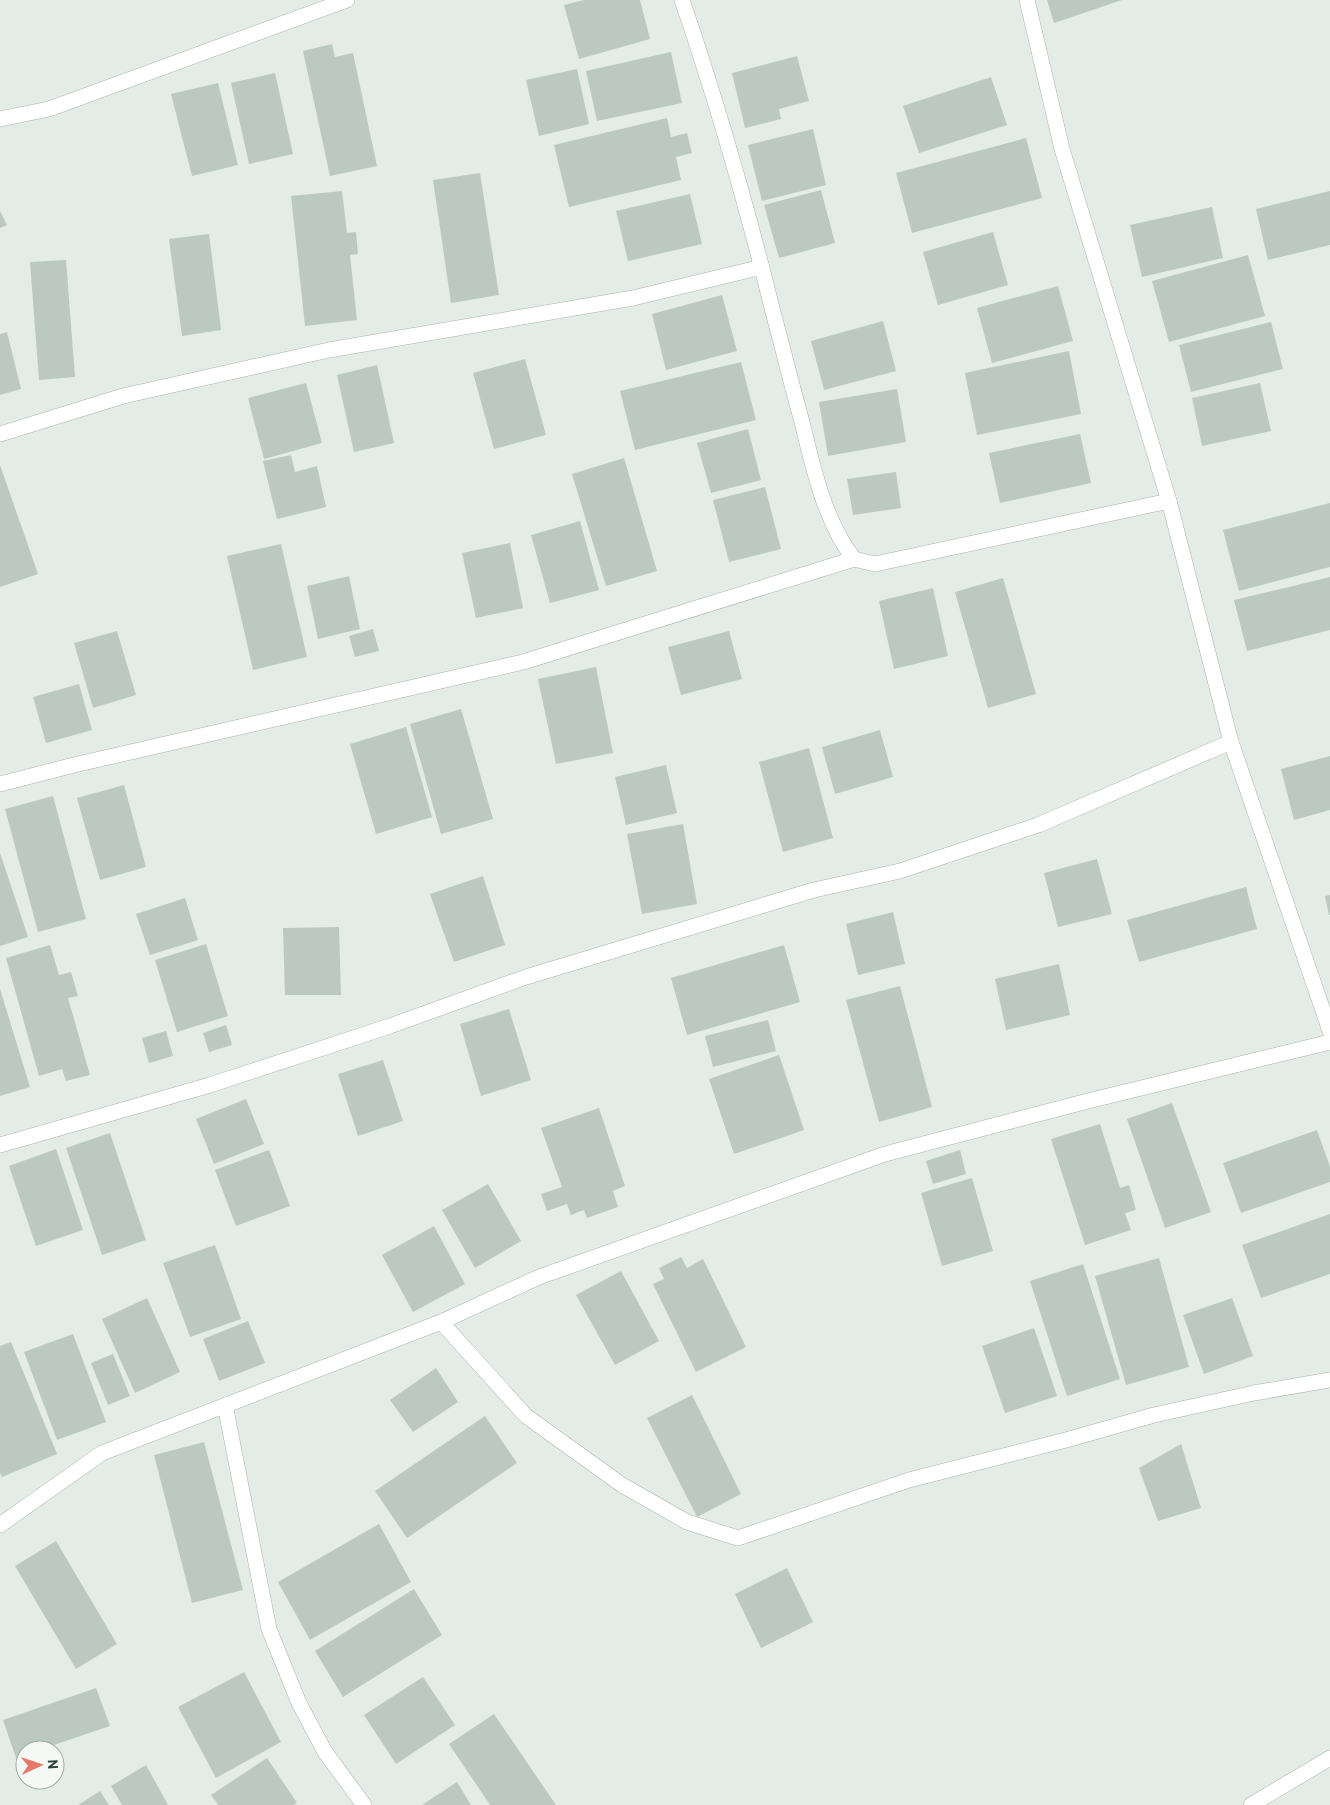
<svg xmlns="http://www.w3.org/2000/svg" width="1330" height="1805" font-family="Overpass,sans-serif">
<rect width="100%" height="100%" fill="#e4ece7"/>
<g fill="#bcc9c3">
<path d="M 584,0 L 640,0 L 650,39 L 579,59 L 564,5 Z"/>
<path d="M 1047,0 L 1122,0 L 1054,23 Z"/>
<path d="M 332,44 L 335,57 L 353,53 L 377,166 L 330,176 L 303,51 Z"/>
<path d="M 671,52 L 682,103 L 597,121 L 586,71 Z"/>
<path d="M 797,56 L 809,101 L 779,109 L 781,119 L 745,128 L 732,73 Z"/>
<path d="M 577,69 L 589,124 L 539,136 L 526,80 Z"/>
<path d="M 275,73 L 293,154 L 249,164 L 231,83 Z"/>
<path d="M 991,77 L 1007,125 L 919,153 L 903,106 Z"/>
<path d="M 218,83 L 238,165 L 192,176 L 171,94 Z"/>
<path d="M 667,118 L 671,137 L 687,133 L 692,153 L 676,157 L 681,180 L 569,207 L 554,145 Z"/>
<path d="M 813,129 L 826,185 L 762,201 L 748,145 Z"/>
<path d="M 1026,138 L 1042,198 L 912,233 L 896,173 Z"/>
<path d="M 480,173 L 499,295 L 451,303 L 433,180 Z"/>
<path d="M 821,190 L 835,243 L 779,258 L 764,205 Z"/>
<path d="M 342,191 L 347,233 L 356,232 L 358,254 L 350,255 L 357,320 L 305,326 L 291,196 Z"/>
<path d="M 1330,191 L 1330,245 L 1268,260 L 1256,209 Z"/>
<path d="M 690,194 L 702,244 L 628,261 L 616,211 Z"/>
<path d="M 1212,207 L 1223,258 L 1142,277 L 1130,225 Z"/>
<path d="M 0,211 L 7,225 L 0,228 Z"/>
<path d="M 993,232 L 1008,285 L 938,305 L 923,252 Z"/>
<path d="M 209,234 L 221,330 L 182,336 L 169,239 Z"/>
<path d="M 1248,255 L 1265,316 L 1169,342 L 1152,281 Z"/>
<path d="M 66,260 L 75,377 L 39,380 L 30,262 Z"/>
<path d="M 1058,286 L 1073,341 L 992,363 L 977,308 Z"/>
<path d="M 722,295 L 737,351 L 666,370 L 652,314 Z"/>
<path d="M 883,321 L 896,371 L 824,390 L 811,341 Z"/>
<path d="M 1271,322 L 1283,369 L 1191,392 L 1179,345 Z"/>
<path d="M 7,332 L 21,389 L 0,395 L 0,334 Z"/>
<path d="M 1069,351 L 1081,414 L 977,435 L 965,373 Z"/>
<path d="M 525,359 L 546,435 L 494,449 L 473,373 Z"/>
<path d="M 741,362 L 756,420 L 635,450 L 620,391 Z"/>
<path d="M 377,365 L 394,443 L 354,452 L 337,375 Z"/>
<path d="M 306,383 L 322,443 L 264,459 L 248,398 Z"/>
<path d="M 1260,383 L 1271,431 L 1202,446 L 1192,398 Z"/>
<path d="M 897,389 L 906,442 L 828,456 L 819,402 Z"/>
<path d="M 748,429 L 761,480 L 711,493 L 697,443 Z"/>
<path d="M 1080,434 L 1091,483 L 1000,503 L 989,453 Z"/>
<path d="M 291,455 L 295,472 L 317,466 L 326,507 L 277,519 L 263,461 Z"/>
<path d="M 624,458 L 657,571 L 606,586 L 572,474 Z"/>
<path d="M 0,465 L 38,574 L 0,587 Z"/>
<path d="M 896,472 L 901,508 L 853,515 L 847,479 Z"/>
<path d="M 765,487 L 781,549 L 729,562 L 713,500 Z"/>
<path d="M 1330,503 L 1330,567 L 1239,591 L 1223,530 Z"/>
<path d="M 580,521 L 599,590 L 550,603 L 531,535 Z"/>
<path d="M 510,543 L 523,608 L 476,618 L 462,553 Z"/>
<path d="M 281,544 L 307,657 L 253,670 L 227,556 Z"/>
<path d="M 349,576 L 360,629 L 318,639 L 307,586 Z"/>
<path d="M 1330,577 L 1330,630 L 1247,651 L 1234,600 Z"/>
<path d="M 1003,578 L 1036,694 L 988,708 L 955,592 Z"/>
<path d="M 933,588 L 948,656 L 894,669 L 879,601 Z"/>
<path d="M 373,629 L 379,651 L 355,657 L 349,636 Z"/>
<path d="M 117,631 L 136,695 L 93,708 L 74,643 Z"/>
<path d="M 729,631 L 742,679 L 681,695 L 668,647 Z"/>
<path d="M 596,667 L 613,753 L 556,764 L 538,679 Z"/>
<path d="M 79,684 L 92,730 L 46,743 L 33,697 Z"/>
<path d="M 461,709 L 493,819 L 441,834 L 410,724 Z"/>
<path d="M 406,727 L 432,817 L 376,834 L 350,744 Z"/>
<path d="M 880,730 L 893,777 L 835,794 L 822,747 Z"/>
<path d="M 809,748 L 833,838 L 783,852 L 759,762 Z"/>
<path d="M 1330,756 L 1330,810 L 1294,820 L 1281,769 Z"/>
<path d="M 666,765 L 677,813 L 626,825 L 615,777 Z"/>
<path d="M 124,785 L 146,867 L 100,880 L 77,798 Z"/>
<path d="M 53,796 L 86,919 L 38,932 L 5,809 Z"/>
<path d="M 683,824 L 697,904 L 642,914 L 627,834 Z"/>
<path d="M 0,853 L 28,937 L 0,946 Z"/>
<path d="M 1097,859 L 1112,914 L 1058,927 L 1044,873 Z"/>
<path d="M 483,876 L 505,945 L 454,962 L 430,894 Z"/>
<path d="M 1246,887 L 1257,929 L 1139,962 L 1127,920 Z"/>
<path d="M 1330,895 L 1330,915 L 1329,915 L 1325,896 Z"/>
<path d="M 185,898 L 198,940 L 150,955 L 136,914 Z"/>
<path d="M 893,912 L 905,964 L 858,975 L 846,924 Z"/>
<path d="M 339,927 L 341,995 L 285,995 L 283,928 Z"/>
<path d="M 206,944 L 228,1016 L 177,1032 L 155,960 Z"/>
<path d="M 50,945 L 59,975 L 71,972 L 78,996 L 68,998 L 90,1075 L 66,1081 L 62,1069 L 39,1076 L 6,958 Z"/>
<path d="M 784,945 L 800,1002 L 687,1035 L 671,978 Z"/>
<path d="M 1059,964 L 1070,1015 L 1006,1030 L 995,979 Z"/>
<path d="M 900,986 L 932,1107 L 879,1122 L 846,1000 Z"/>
<path d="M 0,989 L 30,1087 L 0,1096 Z"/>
<path d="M 509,1009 L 531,1080 L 481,1096 L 460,1024 Z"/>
<path d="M 768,1020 L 776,1051 L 713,1067 L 705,1036 Z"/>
<path d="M 226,1025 L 232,1045 L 209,1052 L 203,1033 Z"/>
<path d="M 166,1031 L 173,1056 L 149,1063 L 142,1038 Z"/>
<path d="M 779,1055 L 804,1130 L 734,1154 L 709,1079 Z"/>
<path d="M 383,1060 L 403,1121 L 358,1136 L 338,1074 Z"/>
<path d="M 246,1099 L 264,1144 L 214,1164 L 196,1119 Z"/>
<path d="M 1172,1103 L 1211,1212 L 1165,1228 L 1127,1119 Z"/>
<path d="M 599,1108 L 625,1186 L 613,1191 L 618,1207 L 587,1218 L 584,1210 L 571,1215 L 567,1204 L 547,1211 L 541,1194 L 562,1187 L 541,1128 Z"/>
<path d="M 1100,1124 L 1120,1188 L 1129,1185 L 1136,1210 L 1125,1213 L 1131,1230 L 1085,1245 L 1051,1139 Z"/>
<path d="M 1317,1130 L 1330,1167 L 1330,1182 L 1241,1213 L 1223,1163 Z"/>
<path d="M 110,1133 L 146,1240 L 102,1255 L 66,1148 Z"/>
<path d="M 56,1149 L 83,1230 L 36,1246 L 9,1166 Z"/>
<path d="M 269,1150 L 290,1206 L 236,1226 L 215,1170 Z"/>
<path d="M 960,1150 L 966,1174 L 933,1184 L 926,1161 Z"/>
<path d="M 972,1178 L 993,1251 L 942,1266 L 921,1193 Z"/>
<path d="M 488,1184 L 521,1241 L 475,1268 L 442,1210 Z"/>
<path d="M 1330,1214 L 1330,1274 L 1261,1298 L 1242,1245 Z"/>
<path d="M 434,1226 L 465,1284 L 413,1312 L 382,1255 Z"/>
<path d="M 215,1245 L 241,1319 L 190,1337 L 163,1263 Z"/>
<path d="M 681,1257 L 687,1268 L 703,1259 L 746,1347 L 696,1372 L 653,1284 L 664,1279 L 659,1268 Z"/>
<path d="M 1159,1258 L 1189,1367 L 1126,1385 L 1095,1276 Z"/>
<path d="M 1083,1264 L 1120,1379 L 1067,1396 L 1030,1281 Z"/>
<path d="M 621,1271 L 659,1341 L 615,1365 L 576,1295 Z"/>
<path d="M 147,1298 L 180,1372 L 135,1393 L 102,1319 Z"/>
<path d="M 1232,1298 L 1253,1356 L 1204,1374 L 1183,1315 Z"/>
<path d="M 248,1321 L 265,1363 L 219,1381 L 203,1339 Z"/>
<path d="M 1034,1328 L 1057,1396 L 1005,1413 L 982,1346 Z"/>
<path d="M 73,1334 L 106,1422 L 57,1440 L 24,1352 Z"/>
<path d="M 11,1342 L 57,1454 L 2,1477 L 0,1473 L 0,1346 Z"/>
<path d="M 113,1354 L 130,1396 L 108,1405 L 91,1363 Z"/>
<path d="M 436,1368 L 458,1402 L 413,1432 L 390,1400 Z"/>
<path d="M 692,1395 L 741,1494 L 697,1517 L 647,1418 Z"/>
<path d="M 485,1416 L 517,1463 L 407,1538 L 375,1491 Z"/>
<path d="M 204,1442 L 243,1590 L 192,1603 L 154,1455 Z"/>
<path d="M 1181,1444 L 1201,1508 L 1158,1521 L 1139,1468 Z"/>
<path d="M 379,1524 L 411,1582 L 310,1640 L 278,1582 Z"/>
<path d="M 56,1541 L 117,1644 L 76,1669 L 15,1566 Z"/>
<path d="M 787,1568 L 813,1622 L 761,1648 L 735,1594 Z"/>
<path d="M 414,1589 L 442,1635 L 343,1697 L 315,1651 Z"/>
<path d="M 244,1672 L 281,1742 L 216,1778 L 178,1707 Z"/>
<path d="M 423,1677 L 455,1725 L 396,1764 L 364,1715 Z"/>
<path d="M 96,1688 L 110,1726 L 39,1750 L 25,1750 L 25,1755 L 16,1758 L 3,1720 Z"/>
<path d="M 494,1714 L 556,1805 L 490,1805 L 449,1744 Z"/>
<path d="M 267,1758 L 297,1803 L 293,1805 L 218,1805 L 211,1795 Z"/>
<path d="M 146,1765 L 168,1805 L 122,1805 L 111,1786 Z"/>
<path d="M 457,1782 L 471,1805 L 422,1805 Z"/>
<path d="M 100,1791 L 109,1805 L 78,1805 Z"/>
</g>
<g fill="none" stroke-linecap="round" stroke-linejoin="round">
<defs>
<g id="minor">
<path d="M 682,0 C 717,102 747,207 773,312 C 783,349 792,386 802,422 C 813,468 825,522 854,559"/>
<path d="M 1027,0 L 1062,149 L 1169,501 L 1231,742 L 1330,1031"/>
<path d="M 0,119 L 49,109 L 347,0"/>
<path d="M 0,434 L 123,396 L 329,350 L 633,298 L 762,267"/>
<path d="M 0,784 L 74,765 L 523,662 L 854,559 L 875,564 L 1169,501"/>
<path d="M 0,1145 L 210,1085 L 390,1026 L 526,977 L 814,890 L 900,871 L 1038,825 L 1231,742"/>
<path d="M 441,1322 L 526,1416 L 622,1485 L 687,1522 L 738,1538 L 909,1480 L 1066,1440 L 1154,1415 L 1254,1393 L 1330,1380"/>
<path d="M 225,1405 L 269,1629 L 299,1703 L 325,1752 L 364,1805"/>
<path d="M 0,1525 L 102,1453 L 441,1322 L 539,1277 L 885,1154 L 1092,1100 L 1330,1042"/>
<path d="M 1251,1805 L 1330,1758"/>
</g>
</defs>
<use href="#minor" stroke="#a7b4ad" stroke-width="16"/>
<use href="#minor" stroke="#fff" stroke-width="15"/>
</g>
<g transform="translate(40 1765) rotate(87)"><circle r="24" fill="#f4f9f6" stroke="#a1ada8"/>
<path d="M0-4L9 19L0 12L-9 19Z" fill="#e57868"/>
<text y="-8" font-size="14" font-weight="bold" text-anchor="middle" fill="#253c33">N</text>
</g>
</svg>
